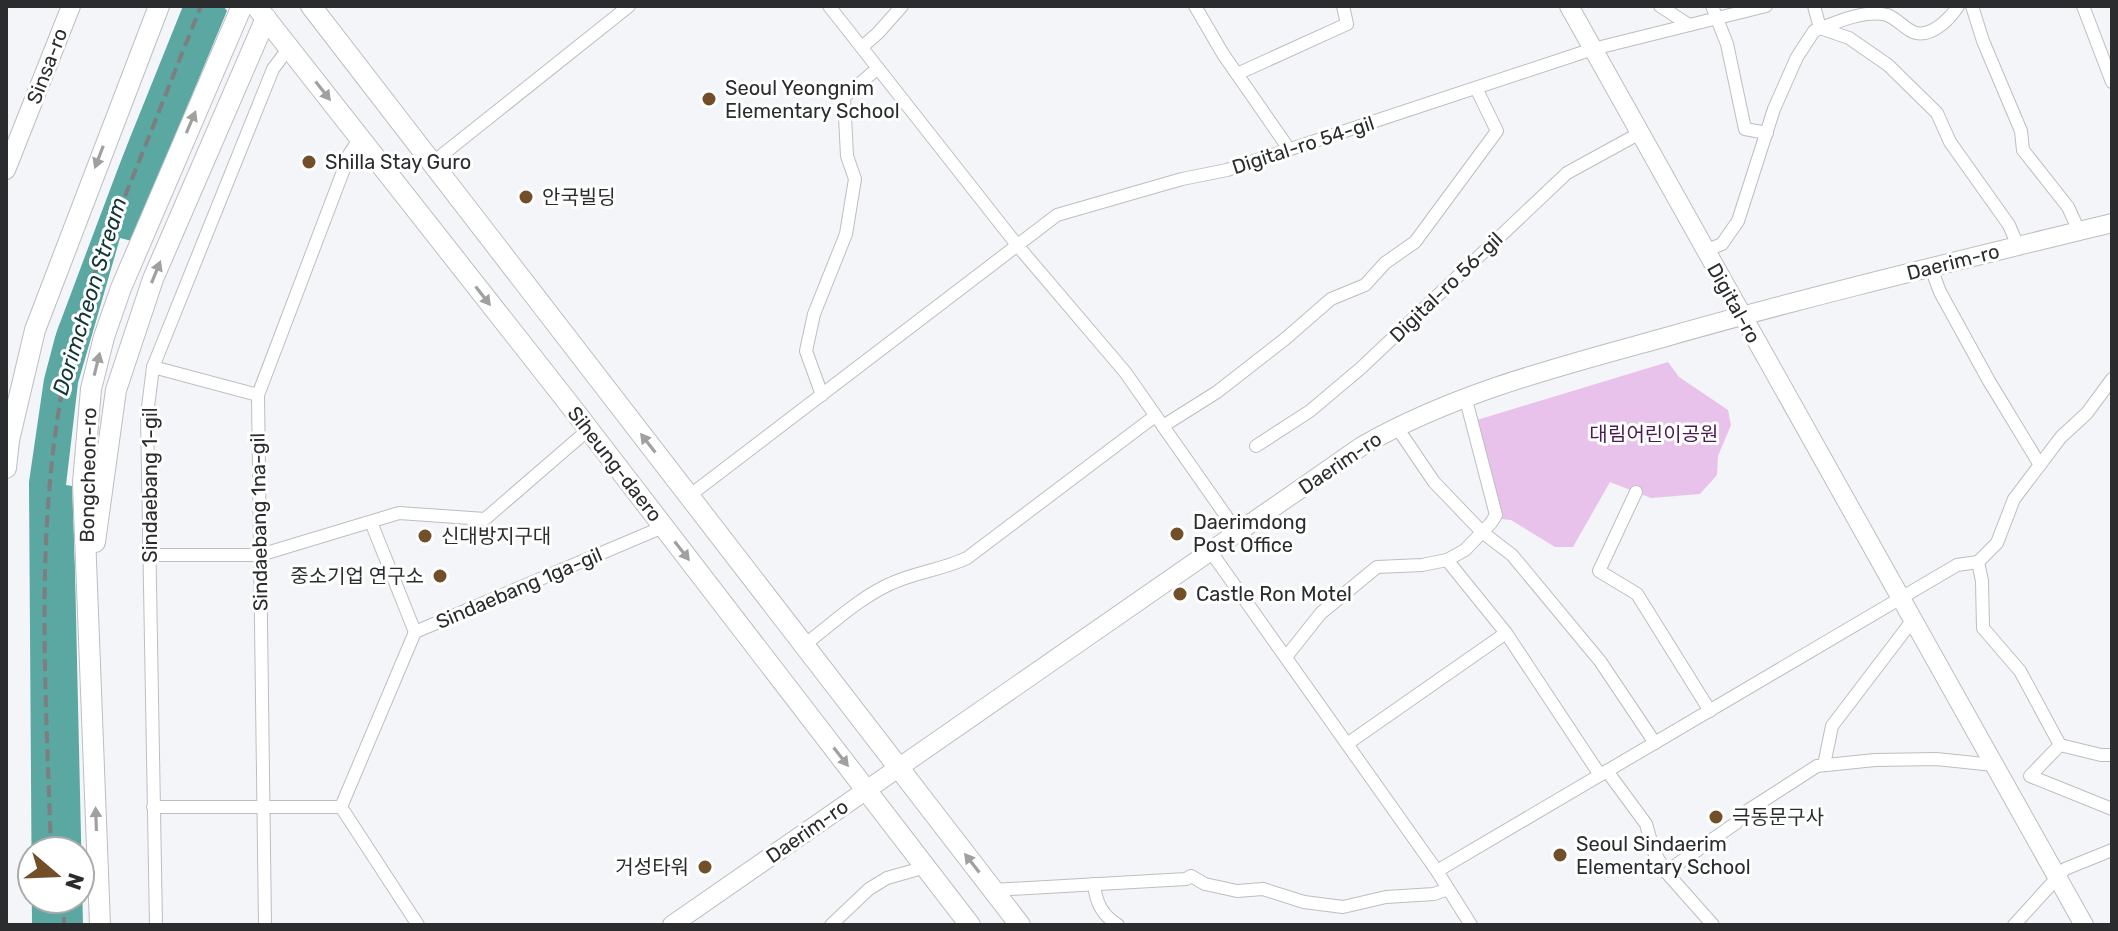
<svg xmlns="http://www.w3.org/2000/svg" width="2118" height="931" font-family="Rubik,'Noto Sans KR',sans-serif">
<rect width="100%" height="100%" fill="#f3f5f8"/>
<path fill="#e9c2ec" d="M 1668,362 L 1679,377 L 1728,410 L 1731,425 L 1718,456 L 1717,475 L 1700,494 L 1651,498 L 1610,482 L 1573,547 L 1555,547 L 1511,520 L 1501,519 L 1477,420 Z"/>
<path fill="#5ba7a1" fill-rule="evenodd" d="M 183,6 L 229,6 L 113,285 L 73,483 L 83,925 L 32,925 L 29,482 L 44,379 L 59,322 L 76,272 ZM 32,851 L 80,851 L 80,899 L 32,899 Z"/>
<g fill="#f3f5f8">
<path d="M 179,6 L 43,368 L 72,270 Z"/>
<path d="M 223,6 L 233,6 L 117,286 L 77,483 L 85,834 L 72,486 L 66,485 L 78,383 L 120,238 L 132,241 L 228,12 Z"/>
</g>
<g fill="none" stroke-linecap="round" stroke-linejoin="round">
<defs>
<g id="street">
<path d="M 829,6 L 1017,245 L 1125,372 L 1238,533"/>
<path d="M 1195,6 L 1223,54 L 1289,149"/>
<path d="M 1660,6 L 1689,25"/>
<path d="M 1712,6 L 1727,44 L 1745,129 L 1767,133"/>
<path d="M 1814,6 L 1820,28 L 1849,38 L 1888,65 L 1937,113 L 1950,142 L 2009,225 L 2018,246"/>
<path d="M 1972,6 L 1983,41 L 2021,131 L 2023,150 L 2068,207 L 2079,231"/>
<path d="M 2083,6 L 2112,82"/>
<path d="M 862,47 L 878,33 L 902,6"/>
<path d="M 1237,74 L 1347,24 L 1343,6"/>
<path d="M 432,163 L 629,6"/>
<path d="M 1705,251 L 1722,244 L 1738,221 L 1774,109 L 1797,57 L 1814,31 C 1834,23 1865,9 1887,15 C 1896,18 1904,28 1913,32 C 1930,39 1950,19 1958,6"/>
<path d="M 1931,268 L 1940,292 L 1989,381 L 2040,465"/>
<path d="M 153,367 L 258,395"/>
<path d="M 822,395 L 806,351 L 814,314 L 846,234 L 855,179 L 847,156 L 844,97 L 878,68"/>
<path d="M 1163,426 L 1217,392 L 1285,339 L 1331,299 L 1365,285 L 1385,263 L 1415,242 L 1497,131 L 1476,88"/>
<path d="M 1396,426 L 1434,482 L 1482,532 L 1512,555 L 1600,661 L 1655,743"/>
<path d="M 1256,446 L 1310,411 L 1361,368 L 1567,173 L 1640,133"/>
<path d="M 1636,492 L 1599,571 L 1637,594 L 1710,711"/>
<path d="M 689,496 L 1057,215 L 1182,179 L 1227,170 L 1593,49 L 1766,6"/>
<path d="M 371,522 L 415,632"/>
<path d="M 1211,552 L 1437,871 L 1471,925"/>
<path d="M 150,555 L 260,555 L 399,513 L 485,519 L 588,430"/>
<path d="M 1447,560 L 1506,633 L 1600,775"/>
<path d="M 1978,562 L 1982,581 L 1983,628 L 2020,671 L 2060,745 L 2101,755 L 2112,755"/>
<path d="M 1978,562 L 1997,543 L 2014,499 L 2061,437 L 2087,413 L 2112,379"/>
<path d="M 804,645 C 832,624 859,598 890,584 C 915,572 942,570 967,558 L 1155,416"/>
<path d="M 1286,657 L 1321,613 L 1377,567 L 1422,565 L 1447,560 L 1465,550 L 1491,523 L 1496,515 L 1465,396"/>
<path d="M 1347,744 L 1506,633"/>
<path d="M 2060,745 L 2030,776 L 2112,809"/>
<path d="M 1824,765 L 1832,726 L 1912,621"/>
<path d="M 1607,771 L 1646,824 L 1654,852 L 1666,872 L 1713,925"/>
<path d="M 153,807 L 341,807"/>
<path d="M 1437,871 L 1957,565 L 1978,562"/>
<path d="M 1666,872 L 1736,823 L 1744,813 L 1817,766 L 1875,760 L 1936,759 L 1994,765"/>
<path d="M 1094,884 C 1096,903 1102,915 1118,925"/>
<path d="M 993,890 L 1186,879 L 1191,876 L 1205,884 L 1237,891 L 1263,889 L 1304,902 L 1343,907 L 1386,897 L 1434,894 L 1448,889"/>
<path d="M 156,925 L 147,415 L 153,367 L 273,69 L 285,53 L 291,51"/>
<path d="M 265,925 L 258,395 L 350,153 L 360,138"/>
<path d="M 418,925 L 341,807 L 415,632 L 663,527"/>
<path d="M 831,925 L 869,889 L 887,878 L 926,867"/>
<path d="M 2014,925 L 2065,869 L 2112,850"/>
</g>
<g id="secondary">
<path d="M 1569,6 L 2084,925"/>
<path d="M 6,170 L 71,6"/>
<path d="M 672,925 L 1362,446 C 1455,393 1557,367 1659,339 C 1809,296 1961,260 2112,223"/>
</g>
<g id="primary">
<path d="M 256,6 L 566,400 L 970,925"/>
<path d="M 311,6 L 1020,925"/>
<path d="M 6,468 L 9,440 L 35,330 L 159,6"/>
<path d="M 95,542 L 116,390 L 153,279 L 266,18"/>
<path d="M 100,925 L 83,483 L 91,389 L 104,337 L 121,288 L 242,6"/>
</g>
</defs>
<use href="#street" stroke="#bcbec1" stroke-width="14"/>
<use href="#secondary" stroke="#bcbec1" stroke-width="20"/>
<use href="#primary" stroke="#bcbec1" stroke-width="22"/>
<use href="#street" stroke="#fff" stroke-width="12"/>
<use href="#secondary" stroke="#fff" stroke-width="18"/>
<use href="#primary" stroke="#fff" stroke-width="20"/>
<g stroke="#7d7e80" stroke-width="4" stroke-dasharray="12 6" stroke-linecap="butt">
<path d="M 51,851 C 46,687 32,506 72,345 C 85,292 107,242 127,191 C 152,130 176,68 201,6"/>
<path d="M 64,899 L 64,925"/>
</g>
</g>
<defs><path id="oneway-solid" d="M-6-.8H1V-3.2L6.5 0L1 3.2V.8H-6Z" transform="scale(2)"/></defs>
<g fill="#a0a0a0">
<use href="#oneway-solid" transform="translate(323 91) rotate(52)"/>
<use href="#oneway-solid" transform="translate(191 122) rotate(-67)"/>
<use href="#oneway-solid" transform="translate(99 157) rotate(111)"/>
<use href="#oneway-solid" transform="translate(156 272) rotate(-68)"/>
<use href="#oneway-solid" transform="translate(483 296) rotate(52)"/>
<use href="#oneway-solid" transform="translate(97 364) rotate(-76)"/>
<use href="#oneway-solid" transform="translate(648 443) rotate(-128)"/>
<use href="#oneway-solid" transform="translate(682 551) rotate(52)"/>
<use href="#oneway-solid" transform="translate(841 757) rotate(52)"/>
<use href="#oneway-solid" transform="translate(96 819) rotate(-92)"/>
<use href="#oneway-solid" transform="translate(972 863) rotate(-128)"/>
</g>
<g fill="#734f29" stroke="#fff" stroke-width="3">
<circle cx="709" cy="99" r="8"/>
<circle cx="309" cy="162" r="8"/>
<circle cx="526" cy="197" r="8"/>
<circle cx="1177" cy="534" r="8"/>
<circle cx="425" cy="536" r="8"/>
<circle cx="440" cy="576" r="8"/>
<circle cx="1180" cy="594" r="8"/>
<circle cx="1716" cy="817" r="8"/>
<circle cx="1560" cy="855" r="8"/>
<circle cx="705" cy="867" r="8"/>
</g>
<g text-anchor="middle" stroke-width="6" stroke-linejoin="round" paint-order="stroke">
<g font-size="20" fill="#2b2c2d" stroke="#fff">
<text transform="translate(47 66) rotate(-69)" y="7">Sinsa-ro</text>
<text transform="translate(1303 145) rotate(-18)" y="7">Digital-ro 54-gil</text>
<text transform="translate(1953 262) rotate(-14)" y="7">Daerim-ro</text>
<text transform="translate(1446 287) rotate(-44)" y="7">Digital-ro 56-gil</text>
<text transform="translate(1734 303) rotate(61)" y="7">Digital-ro</text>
<text transform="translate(1340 463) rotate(-34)" y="7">Daerim-ro</text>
<text transform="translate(615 464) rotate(52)" y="7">Siheung-daero</text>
<text transform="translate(88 475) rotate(-89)" y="7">Bongcheon-ro</text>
<text transform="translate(150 485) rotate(-90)" y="7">Sindaebang 1-gil</text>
<text transform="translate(259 522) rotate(-91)" y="7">Sindaebang 1na-gil</text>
<text transform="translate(519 588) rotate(-23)" y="7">Sindaebang 1ga-gil</text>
<text transform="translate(807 831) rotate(-35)" y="7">Daerim-ro</text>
</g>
<g font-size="20" fill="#2b2c2d" stroke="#fff" text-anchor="start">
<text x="725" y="95">Seoul Yeongnim<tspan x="725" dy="23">Elementary School</tspan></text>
<text x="325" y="169">Shilla Stay Guro</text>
<text x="542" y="204">안국빌딩</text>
<text x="1193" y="529">Daerimdong<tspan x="1193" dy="23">Post Office</tspan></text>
<text x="441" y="543">신대방지구대</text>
<text x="424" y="583" text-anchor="end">중소기업 연구소</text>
<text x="1196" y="601">Castle Ron Motel</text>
<text x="1732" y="824">극동문구사</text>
<text x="1576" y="851">Seoul Sindaerim<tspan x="1576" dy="23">Elementary School</tspan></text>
<text x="689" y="874" text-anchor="end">거성타워</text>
</g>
<g font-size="20" fill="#4b1a51" stroke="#fff">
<text x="1654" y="441">대림어린이공원</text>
</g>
<g font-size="22" font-style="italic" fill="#103634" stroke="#fff">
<text transform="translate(89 296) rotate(-73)" y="8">Dorimcheon Stream</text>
</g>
</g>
<rect width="2118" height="931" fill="none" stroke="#2b2c2d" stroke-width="16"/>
<g transform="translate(56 875) rotate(109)"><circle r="38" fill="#ffffff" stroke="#aaabab" stroke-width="2"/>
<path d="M0-6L14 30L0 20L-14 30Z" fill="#734f29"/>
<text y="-12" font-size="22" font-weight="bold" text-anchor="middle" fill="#2b2c2d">N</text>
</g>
</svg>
